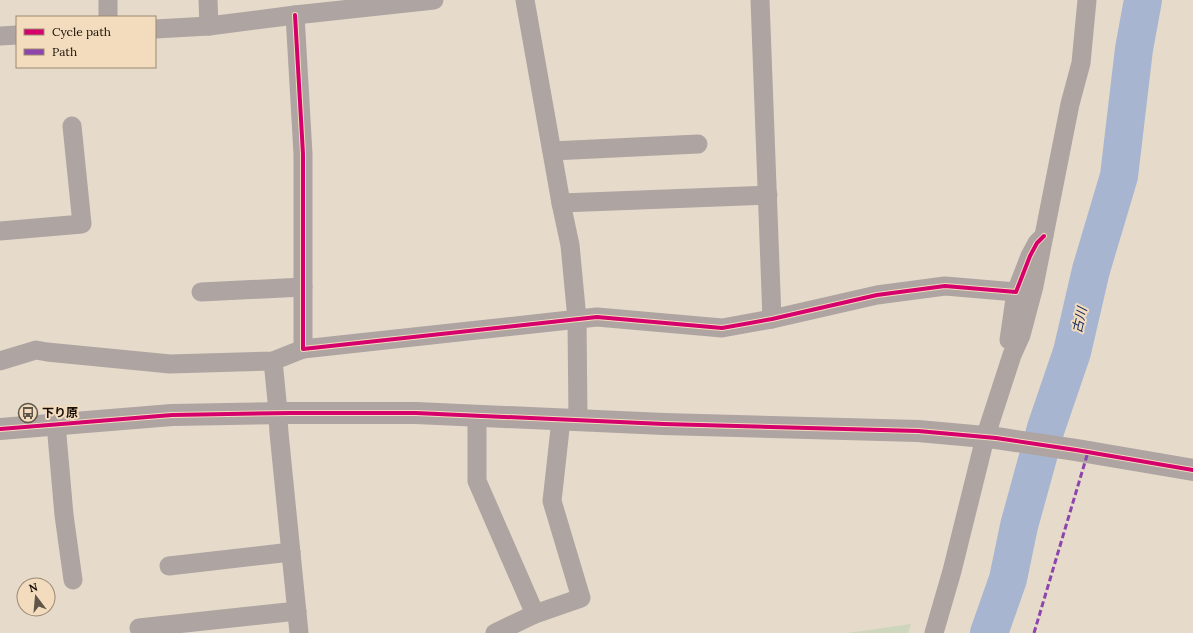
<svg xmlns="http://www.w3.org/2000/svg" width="1193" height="633" font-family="Lora,'Noto Sans JP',serif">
<rect width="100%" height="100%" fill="#e6daca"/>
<path fill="#cdd5bb" d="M 911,624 L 908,633 L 848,633 Z"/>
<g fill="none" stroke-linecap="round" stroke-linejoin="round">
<path stroke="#a8b5d0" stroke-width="38" d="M 989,633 L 1008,579 L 1019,526 L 1046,428 L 1072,352 L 1091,270 L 1119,176 L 1134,49 L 1143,0"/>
<g stroke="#aea4a1" stroke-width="19">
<path d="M 108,0 L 108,17"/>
<path d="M 208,0 L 209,26"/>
<path d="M 525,0 L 561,203 L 570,245 L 577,319 L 578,420"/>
<path d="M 760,0 L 772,319"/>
<path d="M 295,15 L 303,154 L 303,349 L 597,317 L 722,328 L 772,319 L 877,295 L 945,286 L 1016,292 L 1030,256 L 1037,243 L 1044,236"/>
<path d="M 155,29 L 209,26 L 295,15 L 434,0"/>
<path d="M 0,36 L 17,35"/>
<path d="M 552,151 L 698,144"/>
<path d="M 561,203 L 768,195"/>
<path d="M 0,231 L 82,224 L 72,126"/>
<path d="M 201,292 L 303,287"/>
<path d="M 1009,340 L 1016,292"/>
<path d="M 0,361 L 36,350 L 47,352 L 170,364 L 273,361 L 303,349"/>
<path d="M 273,361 L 277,401 L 279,433 L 299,633"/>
<path d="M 477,416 L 477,481 L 535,614 L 495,633"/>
<path d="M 56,424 L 64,515 L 73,580"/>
<path d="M 169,566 L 291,552"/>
<path d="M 535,614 L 581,598 L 552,501 L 561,420"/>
<path d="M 139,628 L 297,611"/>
<path d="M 934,633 L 952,571 L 985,438 L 1012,355 L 1021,335 L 1034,286 L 1070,104 L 1081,63 L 1087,0"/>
</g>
<path stroke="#aea4a1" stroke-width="22" d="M 0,429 L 172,415 L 290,413 L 416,413 L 664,424 L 918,431 L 996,438 L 1076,450 L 1193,470"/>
<path stroke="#8e44ad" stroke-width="3" stroke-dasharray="6 3" stroke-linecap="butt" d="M 1034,633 L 1088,452"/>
<defs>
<g id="cycleway">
<path d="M 295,15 L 303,154 L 303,349 L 597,317 L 722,328 L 772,319 L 877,295 L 945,286 L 1016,292 L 1030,256 L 1037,243 L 1044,236"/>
<path d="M 0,429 L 172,415 L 290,413 L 416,413 L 664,424 L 918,431 L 996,438 L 1076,450 L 1193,470"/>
</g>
</defs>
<use href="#cycleway" stroke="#f3dbbd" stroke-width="6"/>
<use href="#cycleway" stroke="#d6006c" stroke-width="4"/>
</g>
<defs>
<symbol id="bus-ring" viewBox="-11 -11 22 22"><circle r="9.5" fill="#f3dbbd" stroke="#5f564a" stroke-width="1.5"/><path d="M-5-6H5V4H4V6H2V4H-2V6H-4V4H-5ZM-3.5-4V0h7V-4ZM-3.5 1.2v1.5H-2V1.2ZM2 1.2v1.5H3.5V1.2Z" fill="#5f564a"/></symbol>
</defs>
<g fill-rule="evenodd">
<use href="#bus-ring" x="17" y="402" width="22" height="22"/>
</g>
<g text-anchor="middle" stroke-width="4" stroke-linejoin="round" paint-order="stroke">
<g font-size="12" font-weight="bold" fill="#170f05" stroke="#f3dbbd" text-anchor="start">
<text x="42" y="417">下り原</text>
</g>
<g font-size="13" font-style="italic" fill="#112b62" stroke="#f3dbbd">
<text transform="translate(1079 320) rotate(-77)" y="5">古川</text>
</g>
</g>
<rect x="16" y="16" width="140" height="52" fill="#f3dbbd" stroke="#9b8973"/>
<rect x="24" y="29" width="20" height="6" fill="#d6006c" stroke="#9b8973"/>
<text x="52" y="36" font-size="12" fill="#170f05">Cycle path</text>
<rect x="24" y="49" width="20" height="6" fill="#8e44ad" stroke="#9b8973"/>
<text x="52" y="56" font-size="12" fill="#170f05">Path</text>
<g transform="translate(36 597) rotate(344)"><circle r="19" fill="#f3dbbd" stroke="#9b8973"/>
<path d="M0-3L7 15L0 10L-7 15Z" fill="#5f564a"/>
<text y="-6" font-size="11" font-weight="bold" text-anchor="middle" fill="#170f05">N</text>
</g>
</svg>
